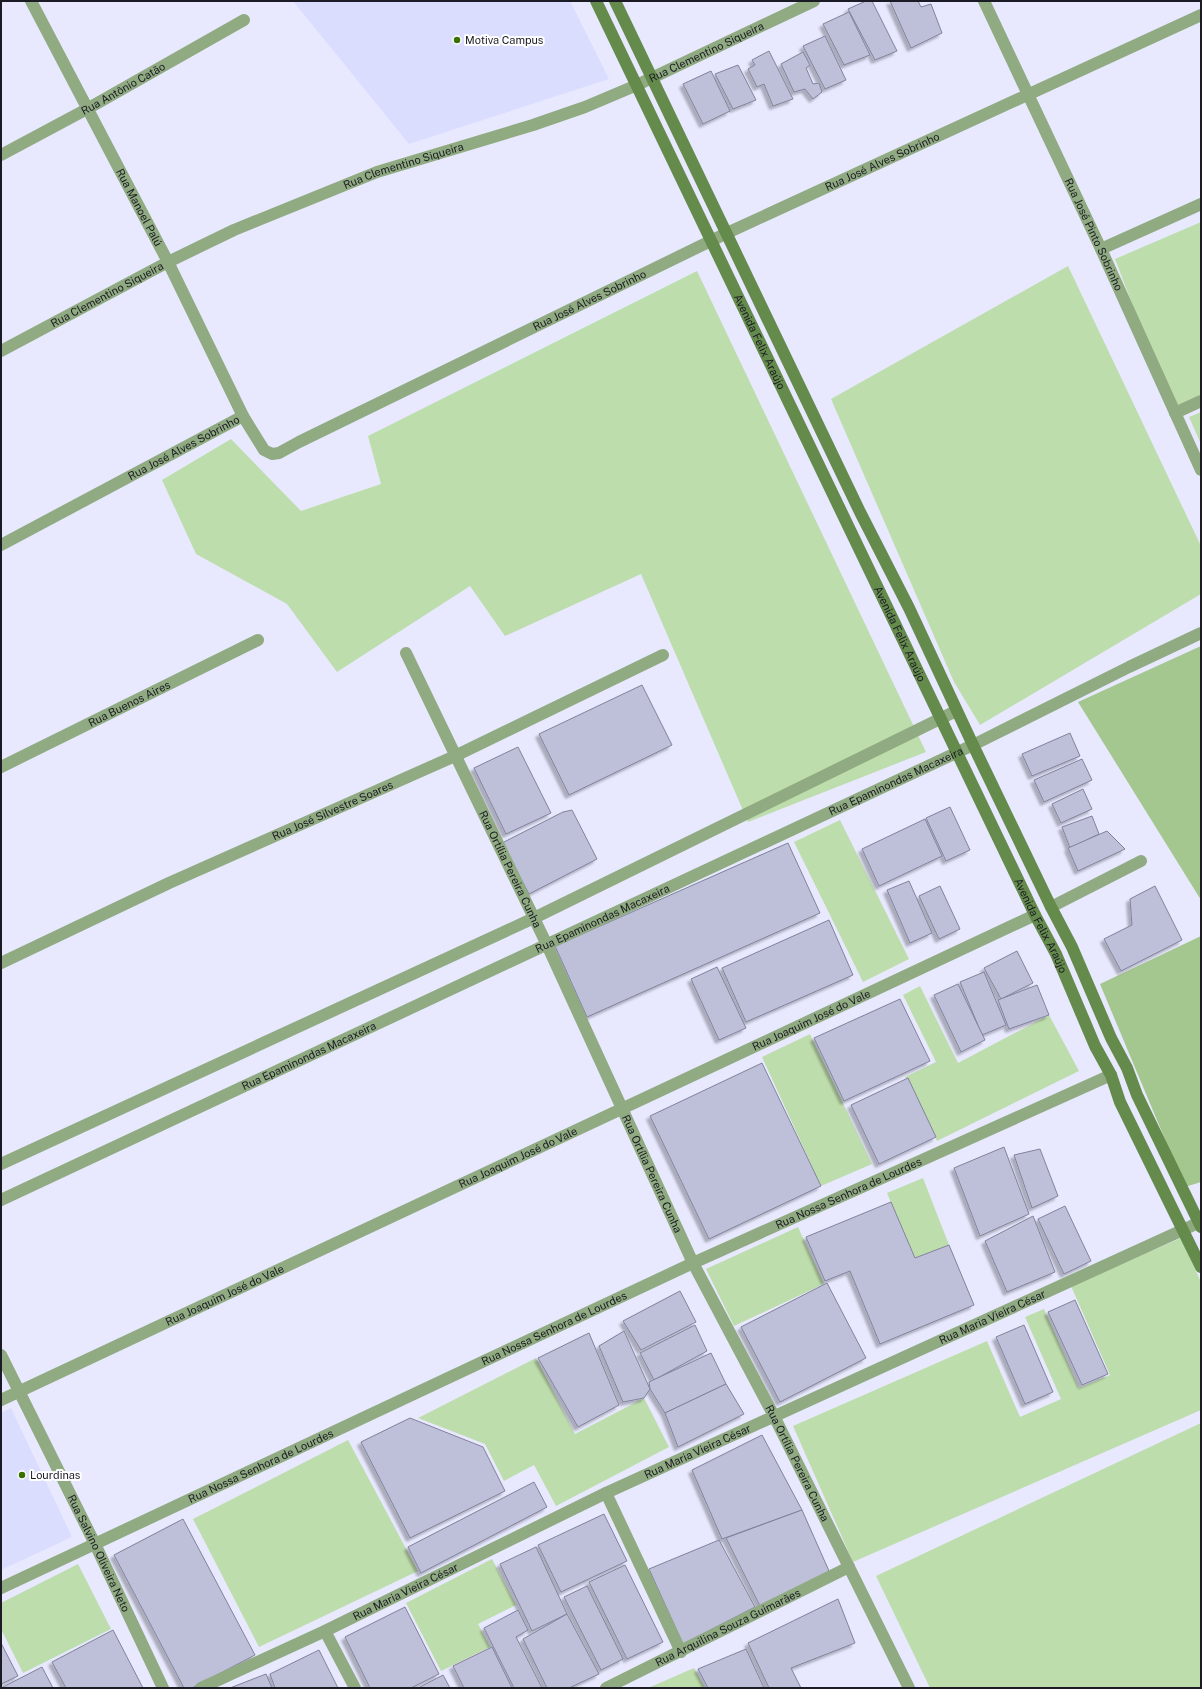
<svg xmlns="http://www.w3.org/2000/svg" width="1202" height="1689" font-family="'Public Sans',sans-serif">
<defs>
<filter id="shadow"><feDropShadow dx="-3.5" dy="3.5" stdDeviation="1" flood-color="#0004"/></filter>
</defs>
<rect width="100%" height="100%" fill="#e8e9ff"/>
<g fill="#dbddff">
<path d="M 293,1 L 570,1 L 609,79 L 409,144 Z"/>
<path d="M 11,1408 L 72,1537 L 1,1570 L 1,1413 Z"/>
</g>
<g fill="#beddac">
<path d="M 1201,222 L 1201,400 L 1183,409 L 1167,395 L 1115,259 Z"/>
<path d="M 1068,266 L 1201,546 L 1201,594 L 980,725 L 954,682 L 831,399 Z"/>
<path d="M 697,271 L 926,752 L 748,822 L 641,574 L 505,636 L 470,586 L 337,672 L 287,604 L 196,554 L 162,480 L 231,439 L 301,511 L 381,484 L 368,436 Z"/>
<path d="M 1201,412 L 1201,444 L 1189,417 Z"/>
<path d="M 840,820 L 909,959 L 863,982 L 794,842 Z"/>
<path d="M 920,986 L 958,1063 L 1049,1015 L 1079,1071 L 937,1141 L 905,1077 L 936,1062 L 903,995 Z"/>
<path d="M 810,1034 L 872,1164 L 821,1186 L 762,1057 Z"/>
<path d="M 923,1178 L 949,1245 L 915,1258 L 887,1193 Z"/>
<path d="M 798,1227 L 824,1284 L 734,1326 L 706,1269 Z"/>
<path d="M 1181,1238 L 1201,1282 L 1201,1410 L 853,1562 L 793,1426 L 987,1341 L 1020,1417 L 1061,1399 L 1025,1317 L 1044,1309 L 1079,1388 L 1110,1375 L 1071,1286 Z"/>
<path d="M 536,1358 L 575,1434 L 644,1398 L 669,1447 L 556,1506 L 534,1465 L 504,1481 L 485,1444 L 418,1418 Z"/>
<path d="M 1201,1423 L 1201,1688 L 930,1688 L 876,1576 Z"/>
<path d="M 348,1440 L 418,1571 L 259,1647 L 193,1519 Z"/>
<path d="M 492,1559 L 516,1605 L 478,1624 L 490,1647 L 441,1671 L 406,1603 Z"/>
<path d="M 78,1564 L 111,1629 L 23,1673 L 1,1629 L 1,1603 Z"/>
<path d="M 694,1668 L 705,1688 L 648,1688 Z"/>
</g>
<g fill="#a3c78f">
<path d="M 1201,646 L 1201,900 L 1078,702 Z"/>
<path d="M 1201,936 L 1201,1182 L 1185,1187 L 1100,984 Z"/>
</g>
<g fill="#bec0da" stroke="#81829b" filter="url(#shadow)">
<path d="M 866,1 L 872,1 L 897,51 L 875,60 L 848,9 Z"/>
<path d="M 890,1 L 918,1 L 921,7 L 931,4 L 942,33 L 911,48 Z"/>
<path d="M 849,12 L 870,55 L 844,65 L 823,24 Z"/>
<path d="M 825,36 L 846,80 L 825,89 L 803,46 Z"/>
<path d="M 769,51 L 793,99 L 773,106 L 764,84 L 757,87 L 748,69 L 755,65 L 752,60 Z"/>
<path d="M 803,52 L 810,65 L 806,68 L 813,84 L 819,83 L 822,92 L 813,99 L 805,89 L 794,92 L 781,64 Z"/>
<path d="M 738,65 L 756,100 L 733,109 L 715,74 Z"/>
<path d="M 711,71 L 730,111 L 703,124 L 683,84 Z"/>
<path d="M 642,685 L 672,745 L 569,795 L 539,734 Z"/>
<path d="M 1070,733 L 1080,756 L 1032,776 L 1022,754 Z"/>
<path d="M 518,747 L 551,813 L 506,834 L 474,768 Z"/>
<path d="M 1082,759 L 1092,780 L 1044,802 L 1034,780 Z"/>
<path d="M 1083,789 L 1092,809 L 1061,823 L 1052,804 Z"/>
<path d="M 950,807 L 970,850 L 946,861 L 926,818 Z"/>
<path d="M 572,810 L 597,859 L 529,894 L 502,843 L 563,812 Z"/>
<path d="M 1092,816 L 1099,834 L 1070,848 L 1062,827 Z"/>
<path d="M 925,819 L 942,856 L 879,886 L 862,849 Z"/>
<path d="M 1107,831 L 1125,849 L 1078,871 L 1068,848 Z"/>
<path d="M 788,843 L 820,913 L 587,1017 L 555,946 Z"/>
<path d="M 909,881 L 932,933 L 910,943 L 887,890 Z"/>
<path d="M 940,886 L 960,929 L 939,939 L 919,896 Z"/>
<path d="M 1155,886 L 1182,940 L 1121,971 L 1104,939 L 1132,925 L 1130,899 Z"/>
<path d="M 829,920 L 853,975 L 746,1022 L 722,968 Z"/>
<path d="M 1017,951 L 1033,983 L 1001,999 L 984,968 Z"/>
<path d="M 717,967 L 746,1028 L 719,1040 L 691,979 Z"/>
<path d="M 984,972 L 1006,1025 L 982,1035 L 960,982 Z"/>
<path d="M 958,984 L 985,1040 L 961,1052 L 934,995 Z"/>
<path d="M 1037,985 L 1049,1015 L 1009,1029 L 998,1000 Z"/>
<path d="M 900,999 L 930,1061 L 844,1101 L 814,1038 Z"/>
<path d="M 762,1063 L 821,1186 L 709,1239 L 650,1116 Z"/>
<path d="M 908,1078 L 936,1137 L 879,1164 L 851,1105 Z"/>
<path d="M 1004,1147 L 1029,1214 L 980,1236 L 954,1168 Z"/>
<path d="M 1040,1149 L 1058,1196 L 1032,1208 L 1014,1155 Z"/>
<path d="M 891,1202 L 915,1258 L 949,1245 L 974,1305 L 880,1344 L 850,1271 L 825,1281 L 806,1237 Z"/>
<path d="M 1065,1206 L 1091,1261 L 1064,1274 L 1038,1219 Z"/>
<path d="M 1033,1216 L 1055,1272 L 1007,1292 L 985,1241 Z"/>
<path d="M 827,1283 L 866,1358 L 780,1402 L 741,1327 Z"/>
<path d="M 680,1291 L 696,1322 L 641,1350 L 623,1321 Z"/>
<path d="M 1075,1300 L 1108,1374 L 1082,1385 L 1048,1312 Z"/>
<path d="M 695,1325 L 707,1351 L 654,1380 L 640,1353 Z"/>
<path d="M 1024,1325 L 1053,1392 L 1025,1404 L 996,1337 Z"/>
<path d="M 624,1331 L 650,1389 L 644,1398 L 623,1402 L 599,1346 Z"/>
<path d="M 589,1333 L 619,1405 L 578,1427 L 538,1358 Z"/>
<path d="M 711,1353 L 726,1384 L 665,1413 L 650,1389 L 649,1382 Z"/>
<path d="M 726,1384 L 744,1414 L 678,1447 L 665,1413 Z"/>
<path d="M 410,1418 L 483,1447 L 505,1491 L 410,1538 L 361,1442 Z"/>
<path d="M 762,1435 L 802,1510 L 722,1539 L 692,1470 Z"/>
<path d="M 534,1482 L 547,1507 L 421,1573 L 408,1547 Z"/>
<path d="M 802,1510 L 829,1571 L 761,1608 L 726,1538 Z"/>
<path d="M 604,1514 L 627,1561 L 561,1592 L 538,1545 Z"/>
<path d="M 183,1519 L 255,1655 L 192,1688 L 184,1688 L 114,1555 Z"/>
<path d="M 719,1540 L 755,1607 L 683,1644 L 649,1569 Z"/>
<path d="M 536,1547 L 567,1614 L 532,1631 L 500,1564 Z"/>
<path d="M 625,1565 L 663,1642 L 627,1659 L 589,1582 Z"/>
<path d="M 587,1586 L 623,1659 L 601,1670 L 564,1597 Z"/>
<path d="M 838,1599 L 855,1643 L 791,1668 L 801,1688 L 769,1688 L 748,1643 Z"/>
<path d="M 405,1607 L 439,1674 L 411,1688 L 370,1688 L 345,1637 Z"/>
<path d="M 518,1610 L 528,1630 L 516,1637 L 542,1688 L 514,1688 L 484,1628 Z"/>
<path d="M 567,1614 L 599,1674 L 569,1688 L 547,1688 L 523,1639 Z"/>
<path d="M 113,1630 L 143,1688 L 66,1688 L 52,1662 Z"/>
<path d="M 1,1643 L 18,1676 L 1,1684 Z"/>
<path d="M 492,1647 L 512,1688 L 464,1688 L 453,1666 Z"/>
<path d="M 746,1649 L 764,1688 L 708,1688 L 698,1669 Z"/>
<path d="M 319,1650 L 338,1688 L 275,1688 L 270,1674 Z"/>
<path d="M 42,1667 L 53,1688 L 1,1688 Z"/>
<path d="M 266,1674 L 272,1688 L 230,1688 Z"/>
<path d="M 443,1675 L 450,1688 L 418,1688 Z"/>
</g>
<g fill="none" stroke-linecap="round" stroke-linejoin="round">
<g stroke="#90ab81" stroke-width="12">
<path id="s1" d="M 31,1 L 168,262 L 243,416 L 264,450 L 272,454 L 279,453 L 299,442 L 727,233 L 1201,15"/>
<path id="s2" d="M 984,1 L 1101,249 L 1201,470"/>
<path id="s3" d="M 1,155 L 87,109 L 244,20"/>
<path d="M 1101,249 L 1201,204"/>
<path id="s4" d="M 1,351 L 168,262 L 234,230 L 377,172 L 533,125 L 585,107 L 637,85 L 814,1"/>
<path d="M 1175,413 L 1201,401"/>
<path id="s5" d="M 1,545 L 243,416"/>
<path id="s6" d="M 406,653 L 547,945 L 693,1263 L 774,1416 L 909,1688"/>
<path id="s7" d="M 1,767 L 258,640"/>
<path d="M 1051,907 L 1141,861"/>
<path id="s8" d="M 1,963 L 169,883 L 455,756 L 663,655"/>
<path d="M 1,1164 L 534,918 L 956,711"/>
<path id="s9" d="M 1,1200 L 973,745 L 1129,667 L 1201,633"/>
<path id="s10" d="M 1,1355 L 95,1544 L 163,1688"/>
<path id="s11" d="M 1,1400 L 1035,915"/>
<path d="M 606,1493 L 681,1652"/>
<path id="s12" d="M 1,1588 L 693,1263 L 1111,1075"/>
<path d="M 325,1631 L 355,1688"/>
<path id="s13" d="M 201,1688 L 325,1631 L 606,1493 L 1198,1223"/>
<path id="s14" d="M 606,1688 L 849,1567"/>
</g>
<g stroke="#648b4c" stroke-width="12">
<path id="s15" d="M 596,1 L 1035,915 L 1056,954 L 1095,1046 L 1111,1075 L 1120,1102 L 1201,1267"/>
<path d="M 615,1 L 860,512 L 909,608 L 973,745 L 1051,907 L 1072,947 L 1111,1038 L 1127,1068 L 1137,1095 L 1201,1227"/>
</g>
</g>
<g fill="#397100" stroke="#fff" stroke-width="1.5">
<circle cx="457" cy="40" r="4"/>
<circle cx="22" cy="1475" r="4"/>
</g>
<g text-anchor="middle" stroke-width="4" stroke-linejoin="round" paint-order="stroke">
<g font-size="11" fill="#1b1b25" stroke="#fff" text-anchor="start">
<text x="465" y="44">Motiva Campus</text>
<text x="30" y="1479">Lourdinas</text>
</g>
<g font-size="11" fill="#1b1b25" stroke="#fff">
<text dy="4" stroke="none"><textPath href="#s4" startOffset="768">Rua Clementino Siqueira</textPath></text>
<text dy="4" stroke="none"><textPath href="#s3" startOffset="139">Rua Antônio Catão</textPath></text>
<text dy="4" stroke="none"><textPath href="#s1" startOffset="1192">Rua José Alves Sobrinho</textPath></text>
<text dy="4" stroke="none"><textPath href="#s4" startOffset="444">Rua Clementino Siqueira</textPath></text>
<text dy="4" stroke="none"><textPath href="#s1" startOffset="233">Rua Manoel Palú</textPath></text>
<text dy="4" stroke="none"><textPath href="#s2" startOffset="258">Rua José Pinto Sobrinho</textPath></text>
<text dy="4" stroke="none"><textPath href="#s4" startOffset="120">Rua Clementino Siqueira</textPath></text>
<text dy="4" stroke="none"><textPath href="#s1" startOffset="868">Rua José Alves Sobrinho</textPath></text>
<text dy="4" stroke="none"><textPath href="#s15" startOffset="378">Avenida Felix Araújo</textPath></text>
<text dy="4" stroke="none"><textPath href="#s5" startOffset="207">Rua José Alves Sobrinho</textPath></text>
<text dy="4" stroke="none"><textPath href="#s15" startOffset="702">Avenida Felix Araújo</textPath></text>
<text dy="4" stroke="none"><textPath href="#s7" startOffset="143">Rua Buenos Aires</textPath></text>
<text dy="4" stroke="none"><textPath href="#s9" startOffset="988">Rua Epaminondas Macaxeira</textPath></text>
<text dy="4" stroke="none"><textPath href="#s8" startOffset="365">Rua José Silvestre Soares</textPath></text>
<text dy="4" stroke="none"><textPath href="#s6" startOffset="240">Rua Ortília Pereira Cunha</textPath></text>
<text dy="4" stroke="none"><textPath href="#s9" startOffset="664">Rua Epaminondas Macaxeira</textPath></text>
<text dy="4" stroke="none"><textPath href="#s15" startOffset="1026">Avenida Felix Araújo</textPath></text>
<text dy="4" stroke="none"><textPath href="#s11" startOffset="895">Rua Joaquim José do Vale</textPath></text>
<text dy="4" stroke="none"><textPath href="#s9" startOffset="340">Rua Epaminondas Macaxeira</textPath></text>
<text dy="4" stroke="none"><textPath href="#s11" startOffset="571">Rua Joaquim José do Vale</textPath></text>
<text dy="4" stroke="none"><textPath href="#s6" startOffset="576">Rua Ortília Pereira Cunha</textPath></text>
<text dy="4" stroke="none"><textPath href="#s12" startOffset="935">Rua Nossa Senhora de Lourdes</textPath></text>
<text dy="4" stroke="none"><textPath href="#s11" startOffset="247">Rua Joaquim José do Vale</textPath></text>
<text dy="4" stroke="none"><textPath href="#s13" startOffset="874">Rua Maria Vieira César</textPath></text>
<text dy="4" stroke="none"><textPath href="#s12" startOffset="611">Rua Nossa Senhora de Lourdes</textPath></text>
<text dy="4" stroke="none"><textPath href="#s13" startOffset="550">Rua Maria Vieira César</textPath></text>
<text dy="4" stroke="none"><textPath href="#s6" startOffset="900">Rua Ortília Pereira Cunha</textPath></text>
<text dy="4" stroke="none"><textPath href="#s12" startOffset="287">Rua Nossa Senhora de Lourdes</textPath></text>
<text dy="4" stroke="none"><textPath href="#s10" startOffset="221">Rua Salvino Oliveira Neto</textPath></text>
<text dy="4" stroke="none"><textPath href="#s13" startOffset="226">Rua Maria Vieira César</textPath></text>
<text dy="4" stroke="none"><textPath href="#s14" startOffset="136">Rua Arquilina Souza Guimarães</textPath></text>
</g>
</g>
<rect width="1202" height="1689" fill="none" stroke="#1b1b25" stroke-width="4"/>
</svg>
